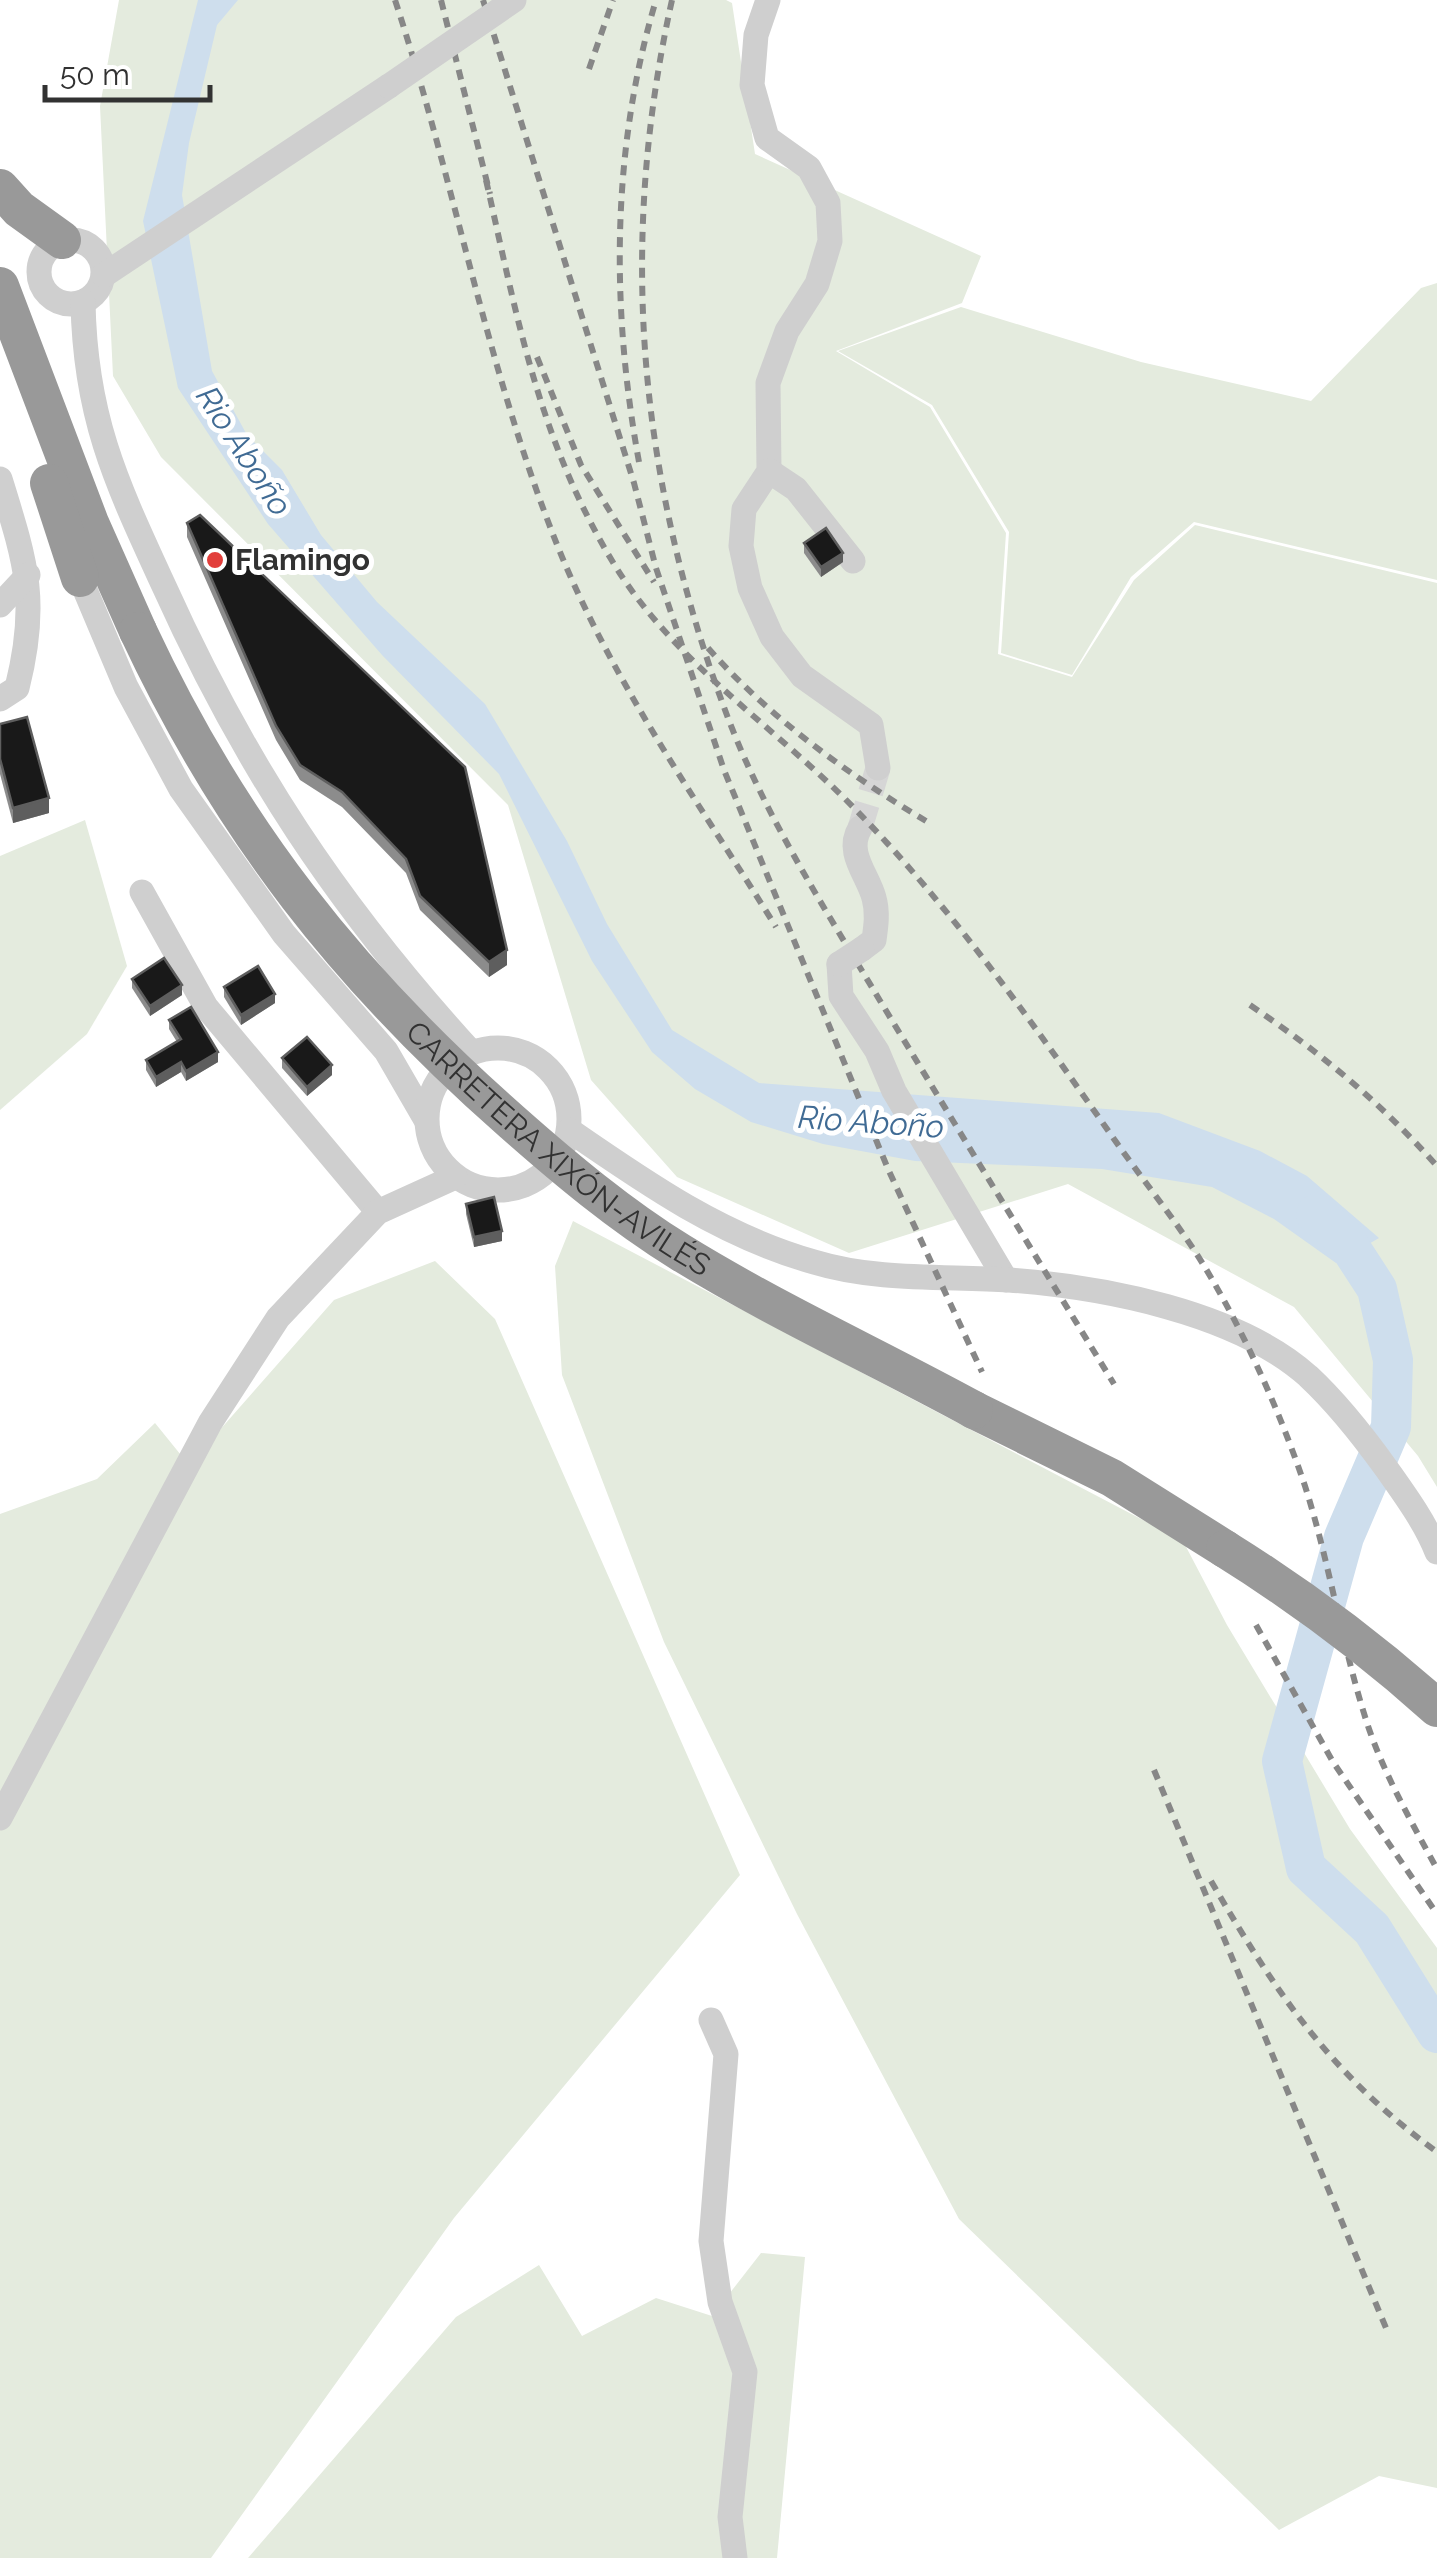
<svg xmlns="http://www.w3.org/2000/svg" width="1437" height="2558" font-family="Raleway,sans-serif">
<rect width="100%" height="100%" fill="#fff"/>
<g fill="#e4ebde">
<path d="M 119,0 L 726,0 L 732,3 L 755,154 L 981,256 L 962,303 L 836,351 L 930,407 L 1006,533 L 998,654 L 1072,677 L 1134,580 L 1195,525 L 1437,583 L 1437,1487 L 1418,1456 L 1294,1307 L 1068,1184 L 849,1253 L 677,1177 L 591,1080 L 508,805 L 161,457 L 113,376 L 100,106 Z"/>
<path d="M 1437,283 L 1437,580 L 1194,522 L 1131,577 L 1072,675 L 1001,653 L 1009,532 L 932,405 L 838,351 L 961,307 L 1141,362 L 1311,401 L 1421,288 Z"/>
<path d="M 85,820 L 127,966 L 87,1034 L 0,1110 L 0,856 Z"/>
<path d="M 573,1221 L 1183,1541 L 1227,1625 L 1350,1829 L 1437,1948 L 1437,2488 L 1379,2476 L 1279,2530 L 959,2219 L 797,1914 L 664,1642 L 562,1375 L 555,1266 Z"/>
<path d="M 435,1261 L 495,1319 L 740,1875 L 454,2218 L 211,2558 L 0,2558 L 0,1514 L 97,1479 L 155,1423 L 189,1465 L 334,1300 Z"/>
<path d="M 761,2253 L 805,2257 L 777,2558 L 248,2558 L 456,2317 L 539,2265 L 582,2336 L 656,2298 L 712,2316 Z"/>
</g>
<path fill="#cedeed" d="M 198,0 L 238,0 L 217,25 L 189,143 L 182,195 L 212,371 L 247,435 L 282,470 L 321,535 L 377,602 L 485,704 L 567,841 L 607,924 L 672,1030 L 759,1083 L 1159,1113 L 1260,1151 L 1307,1176 L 1379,1238 L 1336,1263 L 1274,1219 L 1212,1187 L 1102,1169 L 915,1161 L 823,1144 L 751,1122 L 695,1089 L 652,1052 L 592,961 L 499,774 L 382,655 L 268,524 L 178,388 L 143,221 Z"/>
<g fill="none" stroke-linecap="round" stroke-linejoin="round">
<path stroke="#cedeed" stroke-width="40" d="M 1316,1214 L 1344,1238 L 1377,1289 L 1393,1360 L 1391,1427 L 1344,1537 L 1282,1761 L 1306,1868 L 1372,1929 L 1437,2033"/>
<path stroke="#d6d6d6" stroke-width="25" stroke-dasharray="25 12" stroke-linecap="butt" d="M 860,828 L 878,768"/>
<g stroke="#cfcfcf" stroke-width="25">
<path d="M 768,0 L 756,35 L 752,85 L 767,138 L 809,168 L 828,203 L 830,241 L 817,284 L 787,331 L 768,383 L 769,471 L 744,509 L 741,546 L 750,588 L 772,637 L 802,676 L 871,725 L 878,768"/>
<circle cx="71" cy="272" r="32"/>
<path d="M 104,275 L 389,86"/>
<path d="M 83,302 C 85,417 116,482 163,584 C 245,766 337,905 471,1052"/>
<path d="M 769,471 L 796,489 L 853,561"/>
<path d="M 0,479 C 26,563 39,601 17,688 L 0,699"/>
<path d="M 80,578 L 126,687 L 181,789 L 284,934 L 386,1051 L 426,1120"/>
<path d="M 0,605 L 28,575"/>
<path d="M 860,828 C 845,852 868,875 874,898 C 878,912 876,926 874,940 L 862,949"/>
<path d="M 142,892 L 206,1007 L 378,1212"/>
<path d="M 839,964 L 841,996 L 877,1051 L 894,1091 L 1006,1280"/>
<circle cx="498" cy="1119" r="71"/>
<path d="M 569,1130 C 647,1184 722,1236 814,1262 C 876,1281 945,1276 1009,1280 C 1103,1287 1236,1312 1308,1376 C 1337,1403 1363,1436 1386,1468 C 1405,1495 1425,1522 1437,1552"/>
<path d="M 0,1818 L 210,1423 L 278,1318 L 378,1212 L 455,1177"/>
<path d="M 711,2020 L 726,2054 L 711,2241 L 720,2302 L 745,2372 L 730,2517 L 735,2558"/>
</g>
<g stroke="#999" stroke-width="38">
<path d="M 0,188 L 19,209 L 62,240"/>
<path d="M 0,286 L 90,523 L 138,631"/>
<path d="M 49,483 L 80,578"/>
<path d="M 974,1410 L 1112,1478 L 1225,1549"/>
</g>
<g stroke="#878787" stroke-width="6" stroke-dasharray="10 8" stroke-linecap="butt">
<path d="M 395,0 C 452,173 484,354 549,524 C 604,671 694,795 776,927"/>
<path d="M 441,0 L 490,194"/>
<path d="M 483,0 L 634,483 L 656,568 L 724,770 L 888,1169 L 982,1372"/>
<path d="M 672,0 C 617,247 639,482 728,718 C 766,818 827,912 882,1004 C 959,1131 1036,1257 1114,1384"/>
<path d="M 589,69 L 613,0"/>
<path d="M 486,180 C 517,317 539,441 614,564 C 675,664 777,728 857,811 C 954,911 1034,1025 1114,1139 C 1144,1182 1179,1224 1206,1269 C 1246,1336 1280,1412 1305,1486 C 1330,1564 1342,1647 1368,1726 C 1385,1776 1412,1823 1437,1869"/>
<path d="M 537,357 L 581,465 L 654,582"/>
<path d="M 639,462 C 611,309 611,150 656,0"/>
<path d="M 708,648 C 770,718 846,773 926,821"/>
<path d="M 1250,1005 C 1321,1053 1380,1102 1437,1166"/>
<path d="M 1256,1625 L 1333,1762 L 1437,1914"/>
<path d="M 1154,1770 L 1386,2328"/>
<path d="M 1211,1881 C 1276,1993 1331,2075 1437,2152"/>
</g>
<g stroke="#cfcfcf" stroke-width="25">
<path d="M 389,86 L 514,0"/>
<path d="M 839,964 L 862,949"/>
</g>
<g stroke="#999" stroke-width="38">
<path id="s1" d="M 138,631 C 231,830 348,978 512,1122 C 564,1168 620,1215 680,1252 C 774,1310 877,1357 974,1410"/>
<path d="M 1225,1549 C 1302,1597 1370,1648 1437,1708"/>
</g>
</g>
<g fill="#8c8c8c">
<path d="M 187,523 L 507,965 L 489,977 L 420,910 L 406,873 L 342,807 L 300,780 L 276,740 L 187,537 Z"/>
<path d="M 804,543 L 843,562 L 821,577 L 804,553 Z"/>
<path d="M 0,724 L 49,813 L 13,823 L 0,774 Z"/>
<path d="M 132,979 L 182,995 L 150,1016 L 132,988 Z"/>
<path d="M 224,987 L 275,1003 L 241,1025 L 224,997 Z"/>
<path d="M 169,1020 L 218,1062 L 186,1081 L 181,1072 L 156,1087 L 146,1070 L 146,1060 L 177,1042 L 169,1029 Z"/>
<path d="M 282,1058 L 332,1075 L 307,1096 L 282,1068 Z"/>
<path d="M 466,1204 L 502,1241 L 474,1247 L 466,1214 Z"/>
</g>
<g fill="#5e5e5e">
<path d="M 843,553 L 843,562 L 821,577 L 821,567 Z"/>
<path d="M 49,798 L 49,813 L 13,823 L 13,808 Z"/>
<path d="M 507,950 L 507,965 L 489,977 L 489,962 Z"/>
<path d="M 182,985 L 182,995 L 150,1016 L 150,1006 Z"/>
<path d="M 275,994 L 275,1003 L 241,1025 L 241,1015 Z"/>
<path d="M 218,1052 L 218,1062 L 186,1081 L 186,1071 Z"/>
<path d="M 181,1062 L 181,1072 L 156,1087 L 156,1077 Z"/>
<path d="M 332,1065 L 332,1075 L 307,1096 L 307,1087 Z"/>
<path d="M 502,1231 L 502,1241 L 474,1247 L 474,1237 Z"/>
</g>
<g fill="#191919" stroke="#5e5e5e" stroke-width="2.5">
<path d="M 200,515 L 465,767 L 507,950 L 489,962 L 420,896 L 406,859 L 342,792 L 300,765 L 276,726 L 187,523 Z"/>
<path d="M 826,528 L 843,553 L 821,567 L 804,543 Z"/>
<path d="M 27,717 L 49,798 L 13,808 L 0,759 L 0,724 Z"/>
<path d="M 164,958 L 182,985 L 150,1006 L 132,979 Z"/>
<path d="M 258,966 L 275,994 L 241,1015 L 224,987 Z"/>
<path d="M 191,1007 L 218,1052 L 186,1071 L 181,1062 L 156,1077 L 146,1060 L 181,1039 L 169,1020 Z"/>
<path d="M 307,1037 L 332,1065 L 307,1087 L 282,1058 Z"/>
<path d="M 494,1197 L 502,1231 L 474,1237 L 466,1204 Z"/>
</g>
<circle fill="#e23f3b" stroke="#fff" stroke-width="4" cx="215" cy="560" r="10"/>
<g text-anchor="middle" stroke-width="10" stroke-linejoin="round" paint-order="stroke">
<g font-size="30" font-weight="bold" fill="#323232" stroke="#fff" text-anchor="start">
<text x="235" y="570">Flamingo</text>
</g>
<g font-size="30" fill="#323232" stroke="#fff">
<text dy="10" stroke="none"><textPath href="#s1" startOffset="675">CARRETERA XIXÓN-AVILÉS</textPath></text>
</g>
<g font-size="32" font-style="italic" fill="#406b94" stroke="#fff">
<text transform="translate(244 451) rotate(57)" y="11">Rio Aboño</text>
<text transform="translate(871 1122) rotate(4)" y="11">Rio Aboño</text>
</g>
</g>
<path d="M45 85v15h165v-15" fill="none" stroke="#323232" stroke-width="5"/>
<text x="60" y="85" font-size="30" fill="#323232" stroke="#ffffff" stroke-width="8" paint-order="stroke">50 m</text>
</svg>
